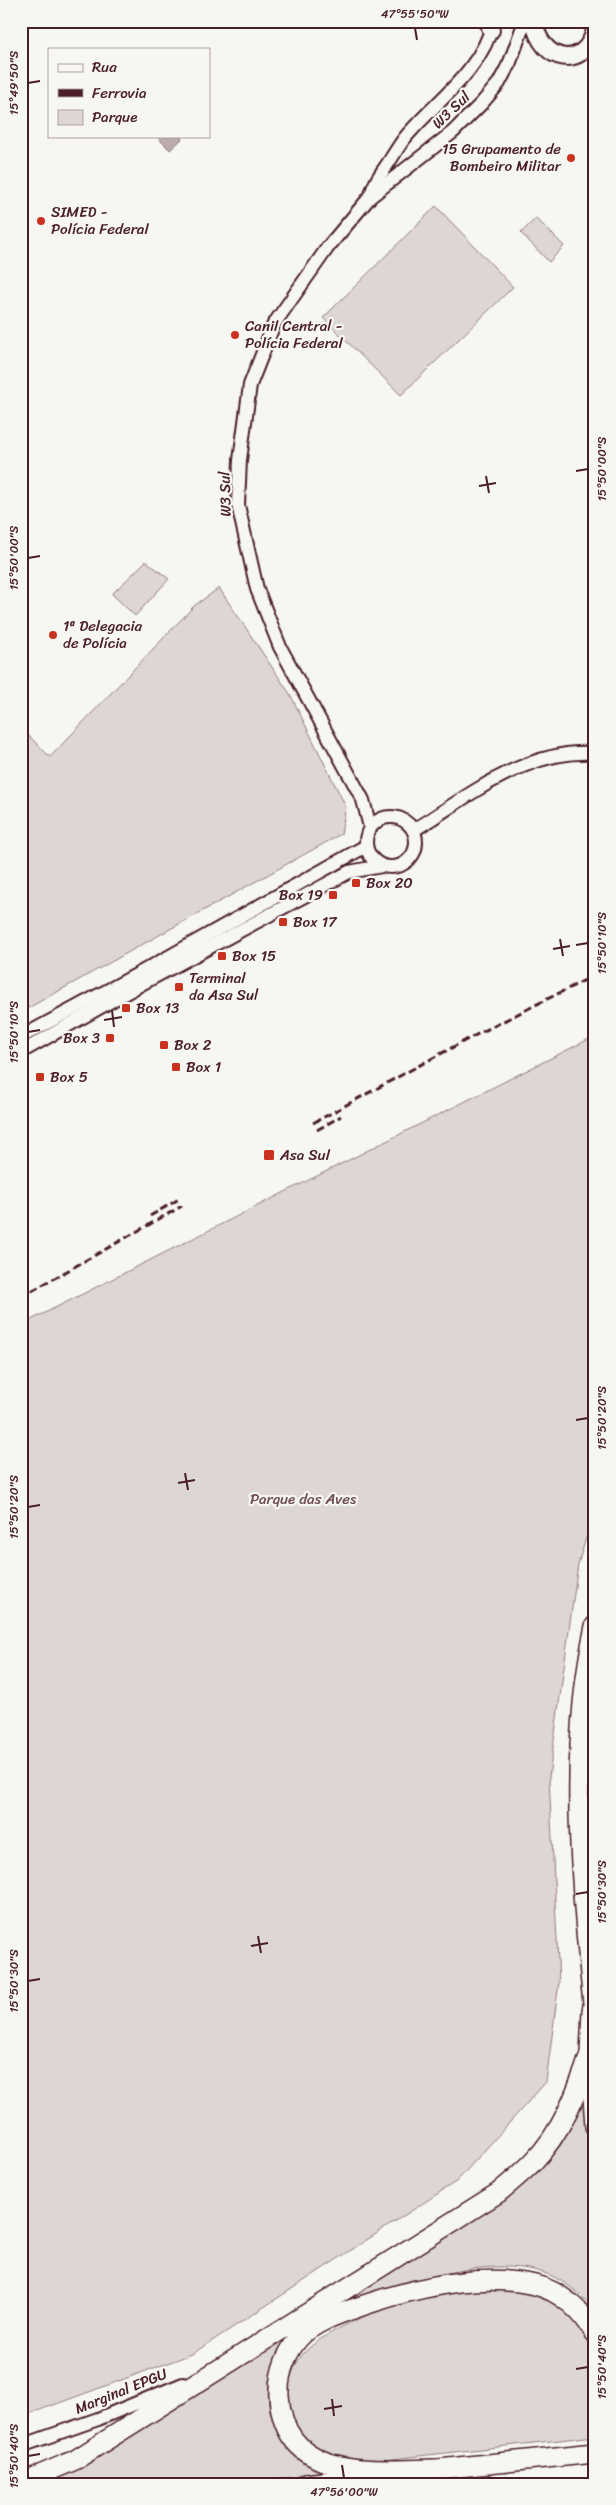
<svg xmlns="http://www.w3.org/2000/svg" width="616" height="2505" font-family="Sriracha,sans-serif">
<rect width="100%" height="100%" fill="#f6f6f2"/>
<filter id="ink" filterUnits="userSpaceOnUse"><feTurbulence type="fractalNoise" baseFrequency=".02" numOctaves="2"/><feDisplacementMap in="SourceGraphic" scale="10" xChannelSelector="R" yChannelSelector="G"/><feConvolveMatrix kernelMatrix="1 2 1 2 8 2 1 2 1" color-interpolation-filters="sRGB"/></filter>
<g filter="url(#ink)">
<g fill="#ddd6d5" stroke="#947a80">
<path d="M 436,206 L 513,287 L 401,395 L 323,318 Z"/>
<path d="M 536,218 L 564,246 L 549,262 L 521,233 Z"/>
<path d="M 146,561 L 169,579 L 135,616 L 112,594 Z"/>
<path d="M 219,588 L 290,694 L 346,807 L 341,834 L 21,1012 L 21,728 L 50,757 L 194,606 Z"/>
<path d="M 595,1036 L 595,1509 L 578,1564 L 549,1777 L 559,1982 L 546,2082 L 457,2181 L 192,2354 L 21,2417 L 21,1325 Z"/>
<path d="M 588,2081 L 595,2204 L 595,2310 C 583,2297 570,2285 554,2277 C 497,2249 390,2286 335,2307 L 508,2197 L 536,2174 L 562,2143 Z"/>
<path d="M 496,2288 L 525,2291 L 550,2299 L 572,2314 L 589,2335 L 595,2349 L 595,2436 L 366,2462 C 343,2460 337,2460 316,2448 C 312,2446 306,2443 303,2440 C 279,2415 284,2369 310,2347 C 323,2336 341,2327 356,2320 C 405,2298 443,2291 496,2288 Z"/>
<path d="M 307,2324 C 298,2335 283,2346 276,2359 C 260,2392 270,2438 299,2460 C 306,2466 315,2469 323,2474 L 219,2484 L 40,2484 Z"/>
</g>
<path fill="#bbadae" stroke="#8e747a" d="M 156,136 L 180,136 L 182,139 L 170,150 Z"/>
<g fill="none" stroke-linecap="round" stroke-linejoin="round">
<defs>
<g id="minor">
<path d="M 371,195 C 374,183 380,175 387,165 C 393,156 398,147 404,139 C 435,101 480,74 494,21"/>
<circle cx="391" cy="842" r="25"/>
<path d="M 370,827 L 363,800 L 280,647 L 257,589 L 238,505 L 240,460 L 250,385 L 274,324 L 328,247 L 370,197 L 453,132 L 482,103 L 499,83 L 510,62 L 525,21"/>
<path d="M 414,830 C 469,796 527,748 595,753"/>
<path d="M 21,1037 L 138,974 L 366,846"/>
<path d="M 21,1052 L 143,983 L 349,872 L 382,866"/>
<path d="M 21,2446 L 98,2419 L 183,2384"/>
</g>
<g id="major">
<path d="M 488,21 L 491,30"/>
<path d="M 534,21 C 541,64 585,70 595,30"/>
</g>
<g id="highway">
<path d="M 595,1626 C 567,1753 581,1894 595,2022"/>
<path d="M 592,2010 L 590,2054 L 595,2126"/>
<path d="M 441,2469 C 377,2469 284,2484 279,2395 C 278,2373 287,2349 303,2334 C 317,2322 334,2316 350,2310 C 405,2290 477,2271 535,2285 C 560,2291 583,2311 595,2334"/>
<path d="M 429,2470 L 595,2453"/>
<path d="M 21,2483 L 75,2460 L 498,2193 C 510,2183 522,2173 533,2162 C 562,2132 577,2093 590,2054"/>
<path d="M 306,2484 L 365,2477"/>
</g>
</defs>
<use href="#minor" stroke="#4a1f2b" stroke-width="16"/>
<use href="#major" stroke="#4a1f2b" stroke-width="20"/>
<use href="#highway" stroke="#4a1f2b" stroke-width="22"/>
<use href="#minor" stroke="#f6f6f2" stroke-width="12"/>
<use href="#major" stroke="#f6f6f2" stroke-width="16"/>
<use href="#highway" stroke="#f6f6f2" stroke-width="19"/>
<g stroke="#4a1f2b" stroke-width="3" stroke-dasharray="8 4" stroke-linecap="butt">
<path d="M 313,1123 L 468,1039 L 595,975"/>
<path d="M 317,1130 L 341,1116"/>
<path d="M 150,1216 L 179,1199"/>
<path d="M 21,1297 L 182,1206"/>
</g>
</g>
</g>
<path fill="none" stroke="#4a1f2b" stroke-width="2" d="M 415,28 L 417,40M 28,83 L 40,81M 576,471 L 588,469M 486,476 L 489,493M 479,486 L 496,483M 28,558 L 40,556M 560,939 L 563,956M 576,945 L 588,943M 553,949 L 570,946M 112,1010 L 114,1027M 104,1020 L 122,1017M 28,1032 L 40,1030M 576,1420 L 588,1418M 185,1473 L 188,1490M 178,1483 L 195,1480M 28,1507 L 40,1505M 576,1894 L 588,1892M 258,1936 L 261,1953M 251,1946 L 268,1943M 28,1981 L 40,1979M 576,2369 L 588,2367M 332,2399 L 334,2416M 324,2409 L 342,2406M 28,2456 L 40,2454M 342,2465 L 344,2478"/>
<g fill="#c8321e" stroke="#f6f6f2" stroke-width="2">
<circle cx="571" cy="158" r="5"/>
<circle cx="41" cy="221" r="5"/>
<circle cx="235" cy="335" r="5"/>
<circle cx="53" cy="635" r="5"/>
<rect x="351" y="878" width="10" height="10" rx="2.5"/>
<rect x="328" y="890" width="10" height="10" rx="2.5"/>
<rect x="278" y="917" width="10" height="10" rx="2.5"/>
<rect x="217" y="951" width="10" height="10" rx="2.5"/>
<rect x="174" y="982" width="10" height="10" rx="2.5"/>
<rect x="121" y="1003" width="10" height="10" rx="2.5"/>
<rect x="105" y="1033" width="10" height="10" rx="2.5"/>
<rect x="159" y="1040" width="10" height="10" rx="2.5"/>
<rect x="171" y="1062" width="10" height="10" rx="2.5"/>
<rect x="35" y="1072" width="10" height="10" rx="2.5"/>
<rect x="263" y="1149" width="12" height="12" rx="2.5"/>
</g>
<g text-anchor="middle" stroke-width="4.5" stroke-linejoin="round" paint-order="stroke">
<g font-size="15" fill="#4a1f2b" stroke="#f6f6f2">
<text transform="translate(451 110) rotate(-44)" y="5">W3 Sul</text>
<text transform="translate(225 494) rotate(-92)" y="5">W3 Sul</text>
<text transform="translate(121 2391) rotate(-22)" y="5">Marginal EPGU</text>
</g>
<g font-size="15" fill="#4a1f2b" stroke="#f6f6f2" text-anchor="start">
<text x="561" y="154" text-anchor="end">15 Grupamento de<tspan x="561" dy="17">Bombeiro Militar</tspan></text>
<text x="51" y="217">SIMED -<tspan x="51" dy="17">Polícia Federal</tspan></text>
<text x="245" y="331">Canil Central -<tspan x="245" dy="17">Polícia Federal</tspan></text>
<text x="63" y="631">1ª Delegacia<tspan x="63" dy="17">de Polícia</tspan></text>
<text x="366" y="888">Box 20</text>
<text x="323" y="900" text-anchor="end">Box 19</text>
<text x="293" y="927">Box 17</text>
<text x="232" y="961">Box 15</text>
<text x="189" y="983">Terminal<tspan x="189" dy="17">da Asa Sul</tspan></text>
<text x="136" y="1013">Box 13</text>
<text x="100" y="1043" text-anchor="end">Box 3</text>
<text x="174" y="1050">Box 2</text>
<text x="186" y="1072">Box 1</text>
<text x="50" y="1082">Box 5</text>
<text x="280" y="1160">Asa Sul</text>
</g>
<g font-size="15" fill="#6f4d56" stroke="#f6f6f2">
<text x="303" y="1504">Parque das Aves</text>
</g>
</g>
<rect width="616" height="2505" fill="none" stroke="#f6f6f2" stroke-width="55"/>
<rect x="48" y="48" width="162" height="90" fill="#f6f6f2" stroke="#b1a0a2"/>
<rect x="58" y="64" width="25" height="8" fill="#f6f6f2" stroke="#b1a0a2"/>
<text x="92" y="72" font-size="15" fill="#4a1f2b">Rua</text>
<rect x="58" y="89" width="25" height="8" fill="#4a1f2b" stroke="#b1a0a2"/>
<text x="92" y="98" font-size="15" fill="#4a1f2b">Ferrovia</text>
<rect x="58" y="110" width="25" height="15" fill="#ddd6d5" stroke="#b1a0a2"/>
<text x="92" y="122" font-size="15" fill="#4a1f2b">Parque</text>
<rect x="28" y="28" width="560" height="2450" fill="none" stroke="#4a1f2b" stroke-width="2"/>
<g font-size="12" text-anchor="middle" fill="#4a1f2b">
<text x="415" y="18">47°55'50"W</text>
<text transform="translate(14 83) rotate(-90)" y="4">15°49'50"S</text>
<text transform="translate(602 469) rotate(-90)" y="4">15°50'00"S</text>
<text transform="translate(14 558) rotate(-90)" y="4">15°50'00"S</text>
<text transform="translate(602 943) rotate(-90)" y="4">15°50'10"S</text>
<text transform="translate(14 1032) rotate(-90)" y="4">15°50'10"S</text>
<text transform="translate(602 1418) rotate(-90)" y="4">15°50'20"S</text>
<text transform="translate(14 1507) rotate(-90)" y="4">15°50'20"S</text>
<text transform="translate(602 1892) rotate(-90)" y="4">15°50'30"S</text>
<text transform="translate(14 1981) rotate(-90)" y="4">15°50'30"S</text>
<text transform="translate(602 2367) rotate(-90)" y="4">15°50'40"S</text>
<text transform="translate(14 2456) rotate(-90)" y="4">15°50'40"S</text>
<text x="344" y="2496">47°56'00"W</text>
</g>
</svg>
